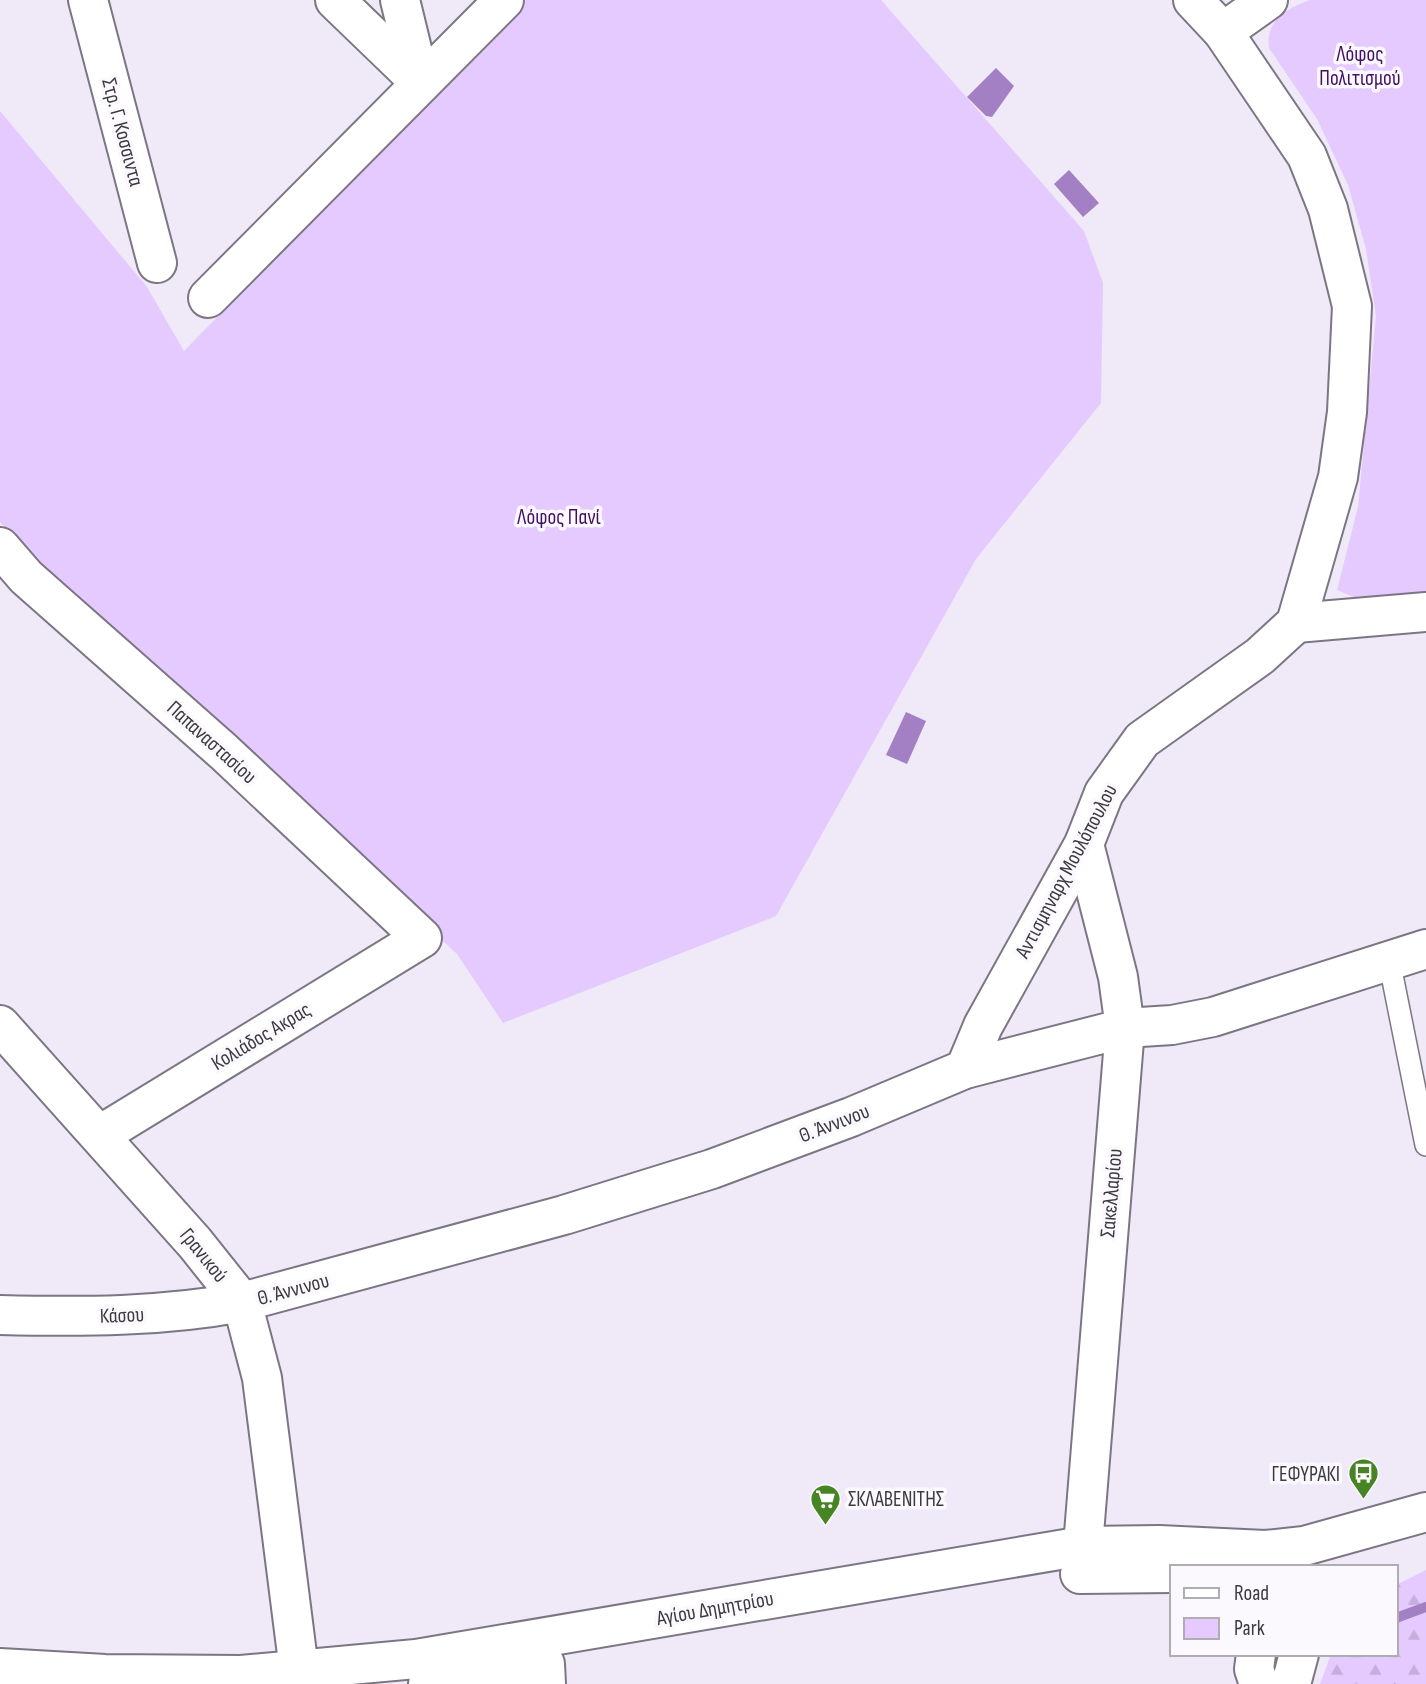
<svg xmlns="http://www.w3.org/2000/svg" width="1426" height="1684" font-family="'Sofia Sans Condensed',sans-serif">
<defs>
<pattern id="forest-firs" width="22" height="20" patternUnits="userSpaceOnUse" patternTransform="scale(1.75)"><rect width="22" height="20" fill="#e4cafe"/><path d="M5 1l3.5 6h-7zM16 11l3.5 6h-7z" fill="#c4aedb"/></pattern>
</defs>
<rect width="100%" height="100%" fill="#f0e9f8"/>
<g fill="#e4cafe">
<path d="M 526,0 L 881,0 L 1084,231 L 1103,283 L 1101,403 L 976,559 L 776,916 L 503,1023 L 457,954 L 26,551 L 0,522 L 0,111 L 147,287 L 184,351 Z"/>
<path d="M 1310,0 L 1426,0 L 1426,593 L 1356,598 L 1337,590 L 1358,507 L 1376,316 L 1366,249 L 1348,185 L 1317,119 L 1269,48 C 1265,20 1288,8 1310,0 Z"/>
</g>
<path fill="url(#forest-firs)" d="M 1426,1570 L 1426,1684 L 1320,1684 L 1331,1654 L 1396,1654 L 1396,1585 Z"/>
<g fill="#a380c4">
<path d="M 996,68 L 1014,86 L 992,117 L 986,116 L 967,97 Z"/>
<path d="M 1069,170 L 1099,203 L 1083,217 L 1054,184 Z"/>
<path d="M 906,712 L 926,721 L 907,764 L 886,755 Z"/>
</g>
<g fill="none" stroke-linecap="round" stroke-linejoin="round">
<path stroke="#a380c4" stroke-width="10" d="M 1396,1618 L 1426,1607"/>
<defs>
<path id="service" d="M 1389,960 L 1426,1145"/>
<g id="minor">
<path d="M 88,0 L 157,263"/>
<path d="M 335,0 L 420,82"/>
<path d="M 400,0 L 420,82"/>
<path d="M 1223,32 L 1268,0"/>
<path d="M 208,298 L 504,0"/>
<path d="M 0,547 L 26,577 L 224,752 L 422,938 L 100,1135"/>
<path d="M 1296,623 L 1426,612"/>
<path d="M 0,1025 L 195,1243 L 242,1302 L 262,1378 L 299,1670"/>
<path d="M 965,1069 L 983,1026 L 1084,844 L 1104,793 L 1142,740 L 1260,656 L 1296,623 L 1338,477 L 1347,412 L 1352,306 L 1328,209 L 1307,156 L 1223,32 L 1193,0"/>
<path d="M 0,1315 C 82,1317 162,1317 242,1302 L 564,1215 L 712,1169 L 851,1117 L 965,1069 L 1125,1028 L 1172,1025 L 1213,1017 L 1426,949"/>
<path d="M 1083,1546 L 1125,1028 L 1118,977 L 1084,844"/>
<path d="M 1256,1654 L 1254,1669 L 1259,1684"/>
<path d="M 545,1664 L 546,1684"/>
<path d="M 1291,1684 L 1299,1654"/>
</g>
<g id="tertiary">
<path d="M 1080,1574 L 1172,1573"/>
<path d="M 0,1668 L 105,1674 L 241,1675 L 416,1659 L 1083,1546 L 1159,1545 L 1265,1550 L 1304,1546 L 1426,1512"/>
<path d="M 428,1684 L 524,1667"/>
</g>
</defs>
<use href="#service" stroke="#7c7683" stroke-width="24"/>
<use href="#minor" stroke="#7c7683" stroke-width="42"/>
<use href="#tertiary" stroke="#7c7683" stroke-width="42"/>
<use href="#service" stroke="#fff" stroke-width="21"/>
<use href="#minor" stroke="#fff" stroke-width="38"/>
<use href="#tertiary" stroke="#fff" stroke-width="38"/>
</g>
<defs>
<symbol id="bus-pin" viewBox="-11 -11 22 30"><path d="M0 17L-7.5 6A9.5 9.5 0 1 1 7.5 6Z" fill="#478423" stroke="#fbf9fe"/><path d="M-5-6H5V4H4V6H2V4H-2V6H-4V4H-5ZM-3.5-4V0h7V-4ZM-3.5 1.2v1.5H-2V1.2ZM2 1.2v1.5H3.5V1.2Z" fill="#fff"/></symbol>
<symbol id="supermarket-pin" viewBox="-11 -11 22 30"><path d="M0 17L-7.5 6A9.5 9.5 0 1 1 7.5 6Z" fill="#478423" stroke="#fbf9fe"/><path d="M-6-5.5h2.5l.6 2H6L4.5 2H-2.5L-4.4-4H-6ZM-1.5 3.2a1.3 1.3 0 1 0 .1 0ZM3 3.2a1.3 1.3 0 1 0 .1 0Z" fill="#fff"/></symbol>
</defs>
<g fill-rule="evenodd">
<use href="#bus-pin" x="1346" y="1456" width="35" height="47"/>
<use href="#supermarket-pin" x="808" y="1482" width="35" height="47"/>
</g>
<g text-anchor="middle" stroke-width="7" stroke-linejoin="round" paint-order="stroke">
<g font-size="21" fill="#421063" stroke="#fbf9fe">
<text x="1360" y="61">Λόφος<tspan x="1360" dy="24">Πολιτισμού</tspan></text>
<text x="559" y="524">Λόφος Πανί</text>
</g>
<g font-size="21" fill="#3d3a3f" stroke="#fbf9fe">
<text transform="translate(123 132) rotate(75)" y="7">Στρ. Γ. Κοσσιντα</text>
<text transform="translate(212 742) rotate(42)" y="7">Παπαναστασίου</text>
<text transform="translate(1066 871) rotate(-62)" y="7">Αντισμηναρχ Μουλόπουλου</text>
<text transform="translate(261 1036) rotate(-31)" y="7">Κολιάδος Ακρας</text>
<text transform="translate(834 1123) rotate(-21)" y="7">Θ. Άννινου</text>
<text transform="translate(1111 1193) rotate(-85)" y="7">Σακελλαρίου</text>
<text transform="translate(204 1255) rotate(51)" y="7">Γρανικού</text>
<text transform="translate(293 1289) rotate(-15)" y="7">Θ. Άννινου</text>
<text transform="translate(122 1315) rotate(-2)" y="7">Κάσου</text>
<text transform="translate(715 1608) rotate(-10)" y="7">Αγίου Δημητρίου</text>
</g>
<g font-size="21" fill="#3d3a3f" stroke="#fbf9fe" text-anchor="end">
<text x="1340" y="1481">ΓΕΦΥΡΑΚΙ</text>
<text x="848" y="1506" text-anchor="start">ΣΚΛΑΒΕΝΙΤΗΣ</text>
</g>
</g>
<rect x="1170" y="1565" width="228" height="91" fill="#fbf9fe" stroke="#afadb2" stroke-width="2"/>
<rect x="1184" y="1588" width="35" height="10" fill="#ffffff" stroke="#afadb2" stroke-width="2"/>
<text x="1234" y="1600" font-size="21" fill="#3d3a3f">Road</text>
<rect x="1184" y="1618" width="35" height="21" fill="#e4cafe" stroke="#afadb2" stroke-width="2"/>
<text x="1234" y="1635" font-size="21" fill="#3d3a3f">Park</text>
</svg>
